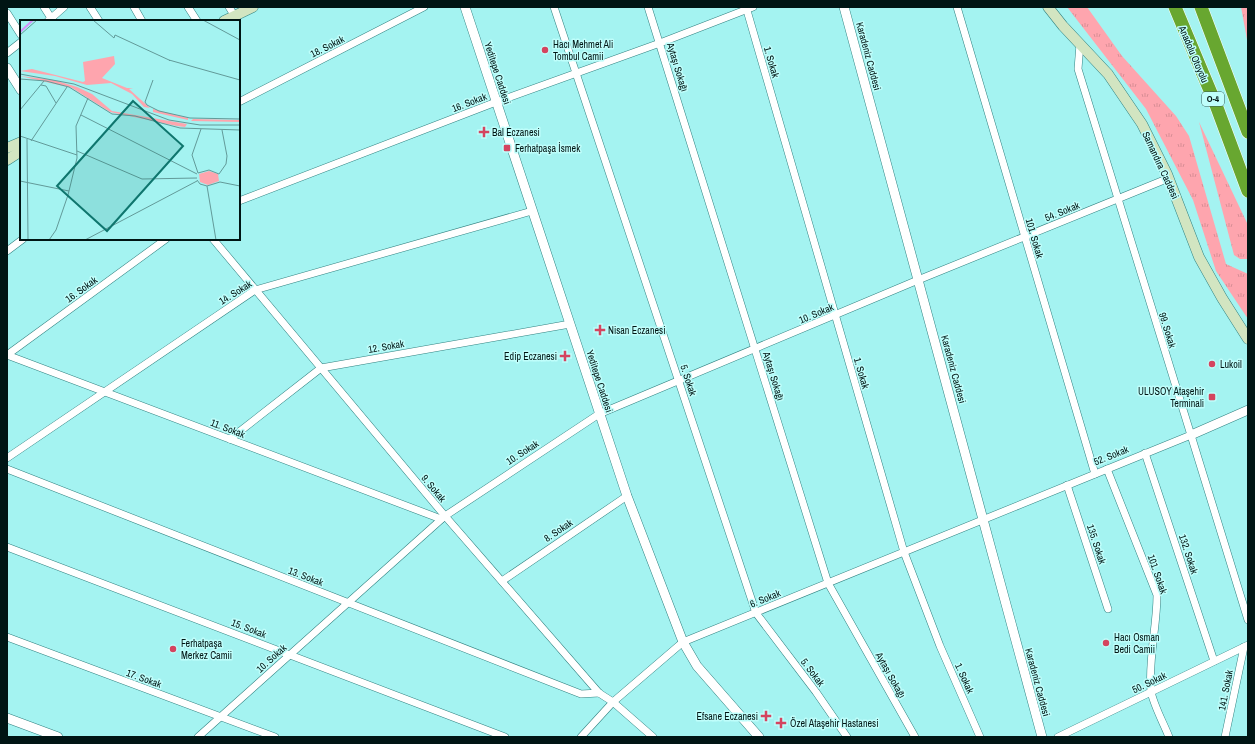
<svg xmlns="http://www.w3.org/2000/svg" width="1255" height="744" font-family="'Archivo Narrow',sans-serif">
<defs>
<pattern id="grass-tufts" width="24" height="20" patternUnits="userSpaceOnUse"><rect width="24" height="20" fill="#fea5ae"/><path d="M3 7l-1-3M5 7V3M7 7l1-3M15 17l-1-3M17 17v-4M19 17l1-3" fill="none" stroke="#d88d95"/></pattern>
</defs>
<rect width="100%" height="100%" fill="#a4f3f1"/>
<g fill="url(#grass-tufts)">
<path d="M 1067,7 L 1087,7 L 1122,56 L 1176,116 L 1189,136 L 1226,264 L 1248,274 L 1248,319 L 1216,271 L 1193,200 L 1146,109 Z"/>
<path d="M 1241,7 L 1248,7 L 1248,45 Z"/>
<path d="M 1199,122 L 1248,225 L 1248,259 L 1240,259 L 1234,255 Z"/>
</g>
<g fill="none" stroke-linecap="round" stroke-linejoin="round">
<defs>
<g id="minor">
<path d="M 44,7 L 53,21"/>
<path d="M 90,7 L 99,21"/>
<path d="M 134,7 L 142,21"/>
<path d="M 188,7 L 197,21"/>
<path d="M 229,7 L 234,15"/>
<path d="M 554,7 L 756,613 L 816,692 L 847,737"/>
<path d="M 648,7 L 828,583 L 915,737"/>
<path d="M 746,7 L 904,552 L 940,646 L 980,737"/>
<path d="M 957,7 L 1095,474"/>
<path d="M 7,13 L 21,35"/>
<path d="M 48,21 L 64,7"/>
<path d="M 1080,44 L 1078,69 L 1248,620"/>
<path d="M 7,53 L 21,42"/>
<path d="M 239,102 L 424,7"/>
<path d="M 239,201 L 496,102 L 660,43 L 753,7"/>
<path d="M 213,239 L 445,516 L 599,693 L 613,702 L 653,737"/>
<path d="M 7,251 L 23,239"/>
<path d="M 7,355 L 441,519"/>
<path d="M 7,355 L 166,239"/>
<path d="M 230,439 L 321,368 L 570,324"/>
<path d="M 1145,453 L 1214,661"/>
<path d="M 7,458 L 255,290 L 532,211"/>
<path d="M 7,469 L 581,694 L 599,693"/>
<path d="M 1107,469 L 1157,595 C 1157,627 1148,659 1151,691 C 1153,704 1164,724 1169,737"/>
<path d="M 1067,485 L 1108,609"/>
<path d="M 7,547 L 505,737"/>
<path d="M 502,581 L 627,496"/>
<path d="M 7,637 L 275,737"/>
<path d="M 198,737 L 445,516 L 599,414 L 918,280 L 1169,178"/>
<path d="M 581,737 L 613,702 L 683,642 L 1191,435"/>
<path d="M 1058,737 L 1248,645"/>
<path d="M 1225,737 L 1244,647"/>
</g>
<g id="tertiary">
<path d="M 465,7 L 627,496 L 683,642 L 697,666 L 759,737"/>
<path d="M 844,7 L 1042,737"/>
<path d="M 7,68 L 21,90"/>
<path d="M 1191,435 L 1248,410"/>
<path d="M 7,718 L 58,737"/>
</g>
<g id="secondary">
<path d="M 1048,7 L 1063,26 L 1108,74 L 1142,124 L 1167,174 L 1199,257 L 1222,298 L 1248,339"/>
<path d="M 224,21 L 253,7"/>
<path d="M 7,148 L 21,142"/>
<path d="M 7,160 L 21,151"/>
</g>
<g id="motorway">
<path d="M 1175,7 L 1216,105 L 1248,191"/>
<path d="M 1201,7 L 1248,132"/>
</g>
</defs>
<use href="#minor" stroke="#318281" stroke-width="8"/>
<use href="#tertiary" stroke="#318281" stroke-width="10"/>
<use href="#secondary" stroke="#318281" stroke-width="11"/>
<use href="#motorway" stroke="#fff" stroke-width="14"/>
<use href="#minor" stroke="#fff" stroke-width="7"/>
<use href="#tertiary" stroke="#fff" stroke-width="9"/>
<use href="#secondary" stroke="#d2e5c1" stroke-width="10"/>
<use href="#motorway" stroke="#68a730" stroke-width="13"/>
</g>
<g fill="#d4445f" stroke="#bffefb" stroke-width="1.5">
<circle cx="545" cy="50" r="4"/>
<path d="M482 126h4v4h4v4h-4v4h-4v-4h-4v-4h4z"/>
<rect x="503" y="144" width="8" height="8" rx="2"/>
<path d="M598 324h4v4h4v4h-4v4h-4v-4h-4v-4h4z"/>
<path d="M563 350h4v4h4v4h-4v4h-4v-4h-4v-4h4z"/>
<circle cx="1212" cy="364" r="4"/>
<rect x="1208" y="393" width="8" height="8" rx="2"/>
<circle cx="1106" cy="643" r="4"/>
<circle cx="173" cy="649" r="4"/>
<path d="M764 710h4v4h4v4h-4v4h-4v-4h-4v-4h4z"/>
<path d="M779 717h4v4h4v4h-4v4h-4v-4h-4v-4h4z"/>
</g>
<g text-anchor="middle" stroke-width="3" stroke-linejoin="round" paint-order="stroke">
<rect fill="#bffefb" stroke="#395b59" stroke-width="1" x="1202" y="92" width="22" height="14" rx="3"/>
<g font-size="9" font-weight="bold" fill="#001514">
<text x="1213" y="102">O-4</text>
</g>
<g font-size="10" fill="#001514" stroke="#bffefb" text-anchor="start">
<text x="553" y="48">Hacı Mehmet Ali<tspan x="553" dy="12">Tombul Camii</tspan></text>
<text x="492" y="136">Bal Eczanesi</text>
<text x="515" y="152">Ferhatpaşa İsmek</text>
<text x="608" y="334">Nisan Eczanesi</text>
<text x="557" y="360" text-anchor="end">Edip Eczanesi</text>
<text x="1220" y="368">Lukoil</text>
<text x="1204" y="395" text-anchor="end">ULUSOY Ataşehir<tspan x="1204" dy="12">Terminali</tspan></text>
<text x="1114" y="641">Hacı Osman<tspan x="1114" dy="12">Bedi Camii</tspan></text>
<text x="181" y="647">Ferhatpaşa<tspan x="181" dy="12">Merkez Camii</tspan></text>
<text x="758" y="720" text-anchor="end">Efsane Eczanesi</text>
<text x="790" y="727">Özel Ataşehir Hastanesi</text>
</g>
<g font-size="10" fill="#001514" stroke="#bffefb">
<text transform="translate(327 46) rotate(-27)" y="4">18. Sokak</text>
<text transform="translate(1194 54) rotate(67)" y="4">Anadolu Otoyolu</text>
<text transform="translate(869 56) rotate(75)" y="4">Karadeniz Caddesi</text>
<text transform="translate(772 62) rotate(74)" y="4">1. Sokak</text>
<text transform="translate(678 67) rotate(73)" y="4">Aytaşı Sokağı</text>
<text transform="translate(498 73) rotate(72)" y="4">Yeditepe Caddesi</text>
<text transform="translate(469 102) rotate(-21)" y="4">16. Sokak</text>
<text transform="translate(1161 165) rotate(65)" y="4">Samandıra Caddesi</text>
<text transform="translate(1062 211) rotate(-22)" y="4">54. Sokak</text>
<text transform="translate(1035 238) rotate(74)" y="4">101. Sokak</text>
<text transform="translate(81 289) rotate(-36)" y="4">16. Sokak</text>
<text transform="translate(235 292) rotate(-32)" y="4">14. Sokak</text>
<text transform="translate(816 313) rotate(-23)" y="4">10. Sokak</text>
<text transform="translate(1168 330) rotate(73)" y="4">99. Sokak</text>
<text transform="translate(386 346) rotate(-10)" y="4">12. Sokak</text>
<text transform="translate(954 369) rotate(75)" y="4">Karadeniz Caddesi</text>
<text transform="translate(862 373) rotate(74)" y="4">1. Sokak</text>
<text transform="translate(774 376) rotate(73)" y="4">Aytaşı Sokağı</text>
<text transform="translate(689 380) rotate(72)" y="4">5. Sokak</text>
<text transform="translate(600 381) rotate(72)" y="4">Yeditepe Caddesi</text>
<text transform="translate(228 428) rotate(21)" y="4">11. Sokak</text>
<text transform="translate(522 452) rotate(-33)" y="4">10. Sokak</text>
<text transform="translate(1111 455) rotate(-22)" y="4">52. Sokak</text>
<text transform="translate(434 488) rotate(50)" y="4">9. Sokak</text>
<text transform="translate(558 530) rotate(-34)" y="4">8. Sokak</text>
<text transform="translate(1097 544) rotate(72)" y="4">135. Sokak</text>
<text transform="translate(1189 554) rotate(72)" y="4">132. Sokak</text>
<text transform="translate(1158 574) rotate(71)" y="4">101. Sokak</text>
<text transform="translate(306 576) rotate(21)" y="4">13. Sokak</text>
<text transform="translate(765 598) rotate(-22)" y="4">6. Sokak</text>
<text transform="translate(249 628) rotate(21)" y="4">15. Sokak</text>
<text transform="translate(271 658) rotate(-42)" y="4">10. Sokak</text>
<text transform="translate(813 672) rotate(53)" y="4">5. Sokak</text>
<text transform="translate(891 675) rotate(61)" y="4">Aytaşı Sokağı</text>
<text transform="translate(144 678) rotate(20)" y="4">17. Sokak</text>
<text transform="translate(965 678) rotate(66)" y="4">1. Sokak</text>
<text transform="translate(1038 682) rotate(75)" y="4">Karadeniz Caddesi</text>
<text transform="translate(1149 682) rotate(-26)" y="4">50. Sokak</text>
<text transform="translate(1225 690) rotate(-79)" y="4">141. Sokak</text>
</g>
</g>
<g transform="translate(20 20)">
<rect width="220" height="220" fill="#a4f3f1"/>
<path d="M 94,36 L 95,44 L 82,58 L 107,68 L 113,68 L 109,69 L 130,88 L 124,87 L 112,74 L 91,63 L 67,65 L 35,56 L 0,51 L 12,49 L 63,62 L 65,61 L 63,42 ZM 0,56 L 34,60 L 57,67 L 72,74 L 92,91 L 167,104 L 165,107 L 157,106 L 90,92 L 52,68 ZM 133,89 L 168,98 L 168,100 L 133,92 ZM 173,99 L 220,100 L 220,102 L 171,101 Z" fill="#fea5ae"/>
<path d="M 189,151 L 198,154 L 199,161 L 188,165 L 180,162 L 179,154 Z" fill="#fea5ae"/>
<path fill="none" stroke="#d68ffb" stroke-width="2" d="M 0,12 L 13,0"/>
<path fill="none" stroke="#629a99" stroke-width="1" d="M 73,0 L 94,18 L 95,15M 183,0 L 220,20M 0,15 L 17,0M 95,15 L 149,40M 150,41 L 149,40 L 220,60M 0,54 L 54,64 L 149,100 L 180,105 L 220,105M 0,59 L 26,61 L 49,67 L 92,94 L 115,96 L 160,108 L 220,110M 133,60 L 125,82 L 127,85 L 139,91 L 170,98M 21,65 L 26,66 L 36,83M 0,90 L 24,61M 61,95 L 177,154M 170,98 L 220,99M 0,116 L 57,135M 7,119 L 8,219M 11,121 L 47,67M 57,131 L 122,159 L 177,158M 178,153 L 172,135 L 181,109M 178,153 L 189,150 L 199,154M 199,154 L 206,144 L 207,136 L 202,110M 177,160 L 180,164 L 187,166 L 200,162 L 220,166M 0,161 L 49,171M 187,166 L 196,220M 29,220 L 36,210 L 48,175 L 57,138 L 56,106 L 68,78M 65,220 L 177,161"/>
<path fill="#0f766e" fill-opacity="0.15" stroke="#0f766e" stroke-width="2" d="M 113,81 L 163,126 L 87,211 L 37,166 Z"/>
<rect width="220" height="220" fill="none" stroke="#001514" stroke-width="2"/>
</g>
<rect width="1255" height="744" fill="none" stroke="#001514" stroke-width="16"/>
</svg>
